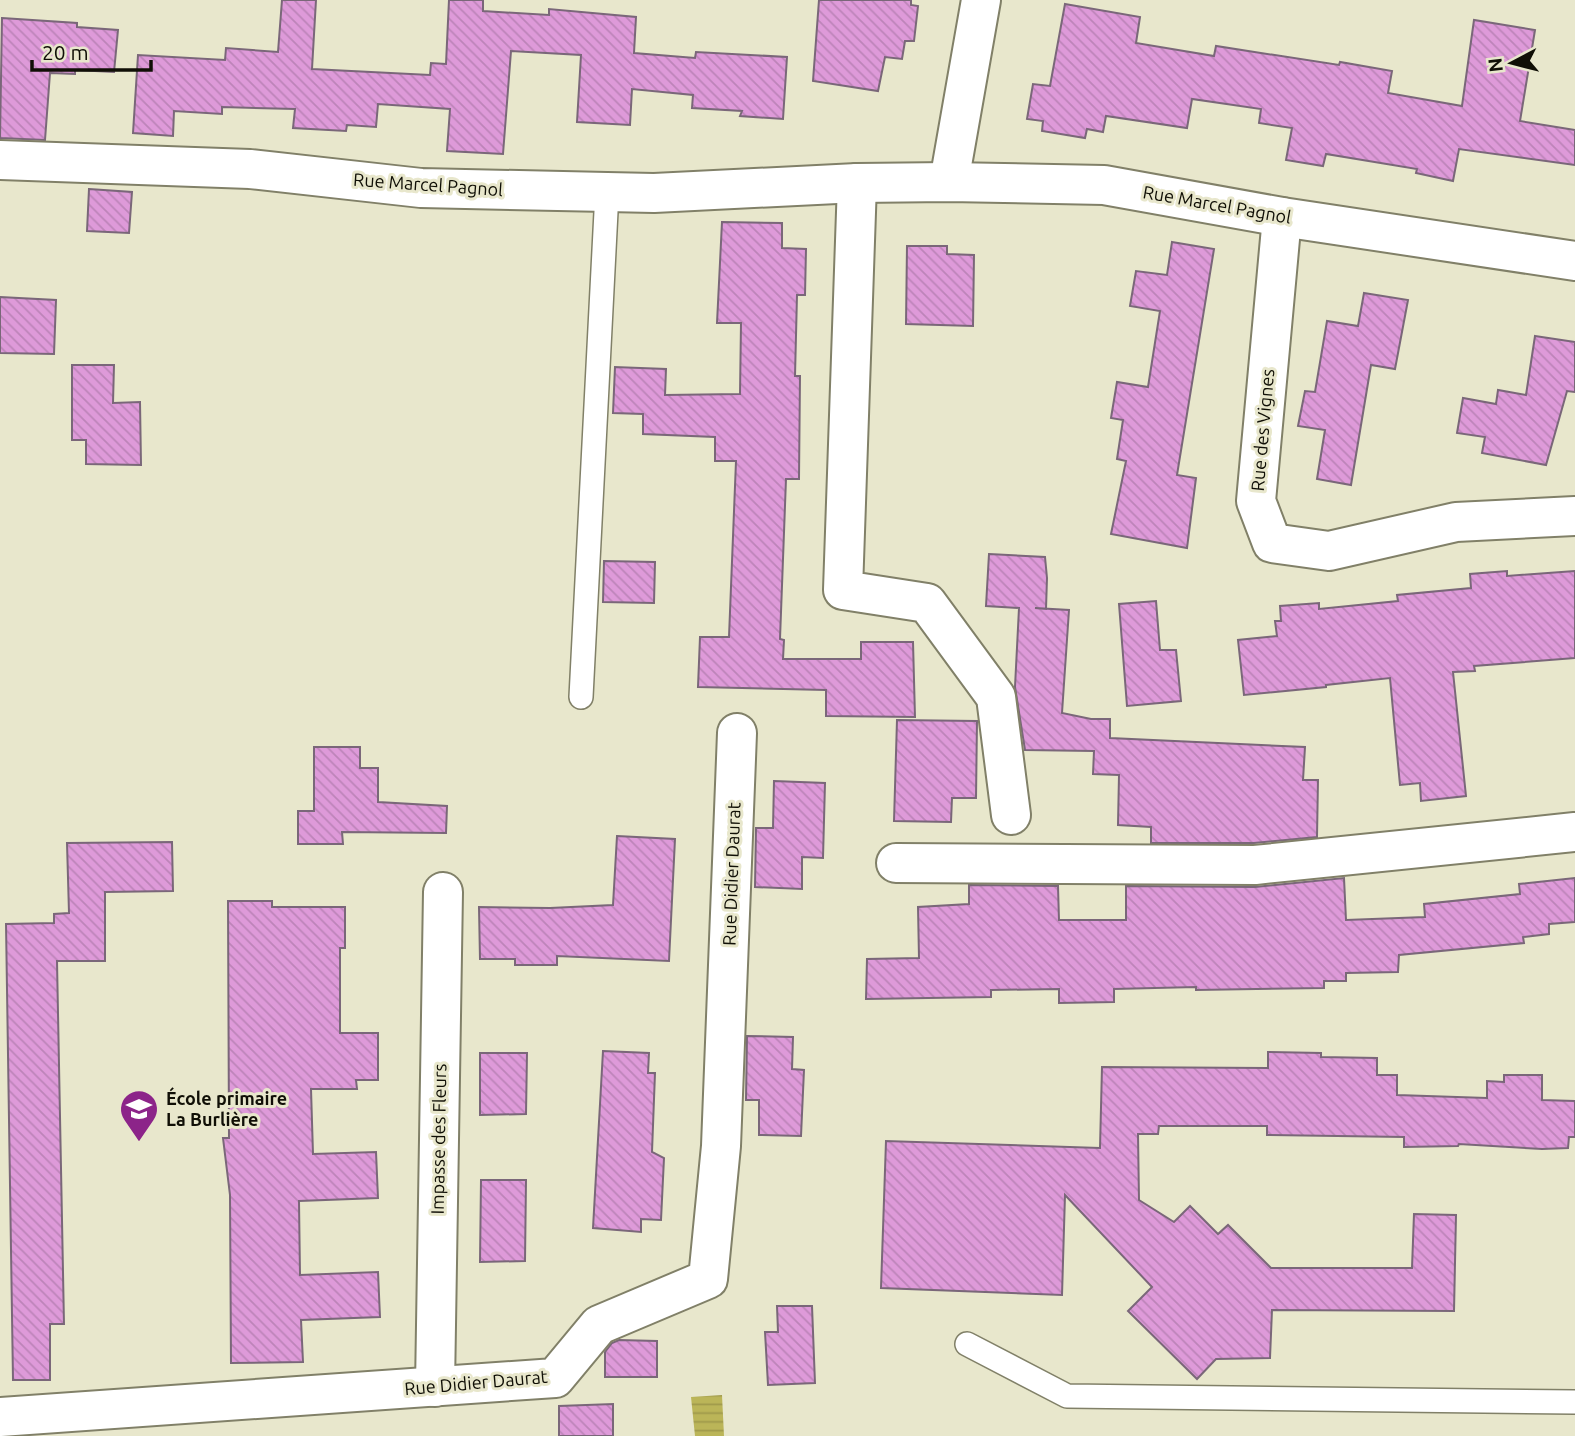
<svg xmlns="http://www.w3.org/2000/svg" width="1575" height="1436" font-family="Ubuntu,sans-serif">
<defs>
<pattern id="water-rules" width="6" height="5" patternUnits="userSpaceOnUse" patternTransform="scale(1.75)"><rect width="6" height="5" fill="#bbb558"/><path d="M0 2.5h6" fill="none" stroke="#a09a4b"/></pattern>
<pattern id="building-back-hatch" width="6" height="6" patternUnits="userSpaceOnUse" patternTransform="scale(1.75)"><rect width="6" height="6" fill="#de9ad9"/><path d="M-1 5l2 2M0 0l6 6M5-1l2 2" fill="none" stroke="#bd84b9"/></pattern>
</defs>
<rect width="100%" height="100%" fill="#e8e7cc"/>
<path fill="url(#water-rules)" d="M 722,1395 L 724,1436 L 695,1436 L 691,1397 Z"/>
<g fill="url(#building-back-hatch)" stroke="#7a6779" stroke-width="2">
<path d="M 282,0 L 316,0 L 312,69 L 430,75 L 431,63 L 446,64 L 449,0 L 483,0 L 483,11 L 549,15 L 549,9 L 636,17 L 634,53 L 695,58 L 696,52 L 787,57 L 783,119 L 740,116 L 742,111 L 692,108 L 693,95 L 632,89 L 630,125 L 577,122 L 581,55 L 511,51 L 503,154 L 447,151 L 450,109 L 378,104 L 376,127 L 347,125 L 346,131 L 293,128 L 295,109 L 222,107 L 222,114 L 174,111 L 173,136 L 133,133 L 138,55 L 225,60 L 226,48 L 278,52 Z"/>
<path d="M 819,0 L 911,0 L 911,5 L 918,6 L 914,41 L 905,41 L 902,59 L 885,57 L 878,91 L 813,81 Z"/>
<path d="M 1065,4 L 1140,17 L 1136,43 L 1214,56 L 1216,46 L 1339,65 L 1340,62 L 1392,71 L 1388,93 L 1462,106 L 1474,20 L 1535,30 L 1520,121 L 1575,130 L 1575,165 L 1459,149 L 1453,181 L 1416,173 L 1417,169 L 1326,154 L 1323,166 L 1286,160 L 1292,128 L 1259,123 L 1261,109 L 1192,99 L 1187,128 L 1106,116 L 1103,132 L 1087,129 L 1085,138 L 1042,131 L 1043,121 L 1027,119 L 1033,84 L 1050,86 Z"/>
<path d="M 2,18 L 77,23 L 77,27 L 118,30 L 114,72 L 75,70 L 75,74 L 50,73 L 45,140 L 0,138 Z"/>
<path d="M 89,189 L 132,192 L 129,233 L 87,231 Z"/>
<path d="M 722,222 L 782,223 L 782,248 L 806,249 L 805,295 L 797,295 L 795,376 L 800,376 L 799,479 L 786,479 L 780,639 L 784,640 L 783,659 L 861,659 L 861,642 L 913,642 L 915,717 L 826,716 L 826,690 L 698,687 L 700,637 L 729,637 L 736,461 L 715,461 L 715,437 L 643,434 L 643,414 L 613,413 L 615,367 L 666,369 L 665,395 L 740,394 L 741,323 L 717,323 Z"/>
<path d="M 1172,242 L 1214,249 L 1177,475 L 1196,478 L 1187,548 L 1111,534 L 1126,461 L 1117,459 L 1123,420 L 1111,418 L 1117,382 L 1148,387 L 1160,311 L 1130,306 L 1136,271 L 1167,275 Z"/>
<path d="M 907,246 L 947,246 L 947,254 L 974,255 L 973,326 L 906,324 Z"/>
<path d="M 1364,293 L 1408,300 L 1395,369 L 1371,365 L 1351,485 L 1317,479 L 1325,430 L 1298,426 L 1305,391 L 1315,392 L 1327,321 L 1358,326 Z"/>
<path d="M 0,297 L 56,300 L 54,354 L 0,353 Z"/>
<path d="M 1535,336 L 1575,342 L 1575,392 L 1567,391 L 1546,465 L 1482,453 L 1485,437 L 1457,433 L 1463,398 L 1496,404 L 1498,390 L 1526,395 Z"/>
<path d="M 72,365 L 114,365 L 113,403 L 140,402 L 141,465 L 86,464 L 86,440 L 72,440 Z"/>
<path d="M 989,554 L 1045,557 L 1047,578 L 1046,609 L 1035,608 L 1069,610 L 1062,713 L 1091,719 L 1110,719 L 1110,738 L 1305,747 L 1303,780 L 1318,780 L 1317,837 L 1254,843 L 1151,843 L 1151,827 L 1118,825 L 1119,775 L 1093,774 L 1094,751 L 1025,750 L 1015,687 L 1019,608 L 986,606 Z"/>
<path d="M 604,561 L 655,562 L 654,603 L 603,602 Z"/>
<path d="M 1507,571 L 1507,576 L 1575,571 L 1575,658 L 1474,666 L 1475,671 L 1453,672 L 1466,796 L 1421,801 L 1420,783 L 1400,785 L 1390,678 L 1326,685 L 1326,687 L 1244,695 L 1238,640 L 1277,636 L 1275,621 L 1281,621 L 1280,606 L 1319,603 L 1319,609 L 1398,601 L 1397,595 L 1471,588 L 1470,574 Z"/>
<path d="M 1156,601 L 1160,650 L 1176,650 L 1181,701 L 1127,706 L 1119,604 Z"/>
<path d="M 897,720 L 977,721 L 976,798 L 952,798 L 951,822 L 894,821 Z"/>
<path d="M 314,747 L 360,747 L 360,768 L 378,768 L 378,802 L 447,806 L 446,833 L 342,832 L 343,844 L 298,844 L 298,811 L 314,811 Z"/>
<path d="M 774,781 L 825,783 L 823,858 L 802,857 L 802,889 L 755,887 L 756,828 L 773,828 Z"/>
<path d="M 617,836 L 675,839 L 669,961 L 557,956 L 557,965 L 515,965 L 515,959 L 480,959 L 479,907 L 550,908 L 613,905 Z"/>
<path d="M 172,842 L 173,891 L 105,892 L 105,961 L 57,961 L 64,1324 L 50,1324 L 50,1380 L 13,1380 L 6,924 L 54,923 L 54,914 L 69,913 L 67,843 Z"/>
<path d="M 1344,878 L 1346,920 L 1425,917 L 1424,904 L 1520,894 L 1519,884 L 1575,878 L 1575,922 L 1549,924 L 1549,934 L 1523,937 L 1524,943 L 1399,955 L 1398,972 L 1346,973 L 1346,981 L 1324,981 L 1324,988 L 1196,990 L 1196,987 L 1114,989 L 1114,1002 L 1059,1003 L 1059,989 L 991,990 L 991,997 L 866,999 L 867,959 L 919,958 L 918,907 L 969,904 L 969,885 L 1058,886 L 1059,920 L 1126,920 L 1126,886 L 1255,887 Z"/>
<path d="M 228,901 L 272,901 L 272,907 L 345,907 L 345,948 L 340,948 L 340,1033 L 378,1033 L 378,1080 L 356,1080 L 357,1089 L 311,1089 L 313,1154 L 376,1152 L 378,1198 L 299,1201 L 300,1275 L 378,1272 L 380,1317 L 301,1320 L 303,1362 L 231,1363 L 230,1195 L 223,1138 L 229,1138 Z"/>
<path d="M 747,1036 L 793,1037 L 792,1069 L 804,1070 L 801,1136 L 759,1135 L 759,1100 L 746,1100 Z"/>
<path d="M 603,1051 L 649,1053 L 648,1073 L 655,1073 L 652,1152 L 664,1158 L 661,1220 L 641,1219 L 641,1232 L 593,1228 Z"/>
<path d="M 1268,1052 L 1321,1053 L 1321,1057 L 1377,1058 L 1377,1075 L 1397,1075 L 1397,1095 L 1487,1098 L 1487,1081 L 1504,1082 L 1504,1075 L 1542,1075 L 1542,1100 L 1575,1101 L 1575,1137 L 1569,1137 L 1568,1148 L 1542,1149 L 1459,1144 L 1458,1146 L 1404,1147 L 1404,1137 L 1267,1135 L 1267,1126 L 1159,1126 L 1158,1134 L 1138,1134 L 1139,1200 L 1174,1222 L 1190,1206 L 1218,1234 L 1228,1225 L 1271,1268 L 1412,1268 L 1414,1214 L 1456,1215 L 1454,1311 L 1272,1310 L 1270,1358 L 1216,1359 L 1197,1379 L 1128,1311 L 1152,1287 L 1065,1195 L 1062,1295 L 881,1288 L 886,1141 L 1100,1148 L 1102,1067 L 1268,1068 Z"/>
<path d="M 480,1053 L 527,1053 L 526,1114 L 480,1115 Z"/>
<path d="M 481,1180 L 526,1180 L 525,1261 L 480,1262 Z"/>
<path d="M 777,1306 L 812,1306 L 815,1383 L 768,1385 L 765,1332 L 778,1332 Z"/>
<path d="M 619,1340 L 657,1341 L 657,1377 L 605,1377 L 605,1352 L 612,1343 Z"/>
<path d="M 613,1404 L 613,1436 L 559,1436 L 559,1406 Z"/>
</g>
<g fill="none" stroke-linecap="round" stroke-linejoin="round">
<defs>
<g id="lane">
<path d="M 581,697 L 607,192"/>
<path d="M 967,1344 L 1067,1396 L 1575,1402"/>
</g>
<g id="street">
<path d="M 0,160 L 250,169 L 421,188 L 607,192 L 654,193 L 857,183 L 949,182 L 1104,185 L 1282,217 L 1575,261"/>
<path d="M 949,182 L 981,0"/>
<path d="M 857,183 L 843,590 L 927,603 L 996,697 L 1011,815"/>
<path d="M 1282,217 L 1256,501 L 1272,543 L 1329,551 L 1456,522 L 1575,516"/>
<path d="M 896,863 L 1255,865 L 1575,832"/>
<path d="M 435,1387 L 443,892"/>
<path d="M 0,1417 L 555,1378 L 599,1325 L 708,1279 L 721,1146 L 737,733"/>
</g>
</defs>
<use href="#lane" stroke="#818068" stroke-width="26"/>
<use href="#street" stroke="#818068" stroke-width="42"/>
<use href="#lane" stroke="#fff" stroke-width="23"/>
<use href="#street" stroke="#fff" stroke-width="38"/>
</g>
<defs>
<symbol id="school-pin" viewBox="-11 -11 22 30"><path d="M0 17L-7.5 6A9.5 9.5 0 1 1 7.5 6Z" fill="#8c2489" stroke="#e8e7cc"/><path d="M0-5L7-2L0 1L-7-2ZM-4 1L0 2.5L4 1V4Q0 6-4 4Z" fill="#fff"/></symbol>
</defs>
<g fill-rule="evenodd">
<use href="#school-pin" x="117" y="1087" width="44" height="60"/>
</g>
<g text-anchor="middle" stroke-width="6" stroke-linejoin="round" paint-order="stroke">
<g font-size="18" fill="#100f06" stroke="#e8e7cc">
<text transform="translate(428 185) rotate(4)" y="6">Rue Marcel Pagnol</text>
<text transform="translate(1217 205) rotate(10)" y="6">Rue Marcel Pagnol</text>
<text transform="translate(1263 430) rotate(-85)" y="6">Rue des Vignes</text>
<text transform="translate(732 874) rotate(-88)" y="6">Rue Didier Daurat</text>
<text transform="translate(439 1139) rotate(-89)" y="6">Impasse des Fleurs</text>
<text transform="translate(476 1383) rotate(-5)" y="6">Rue Didier Daurat</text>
</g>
<g font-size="18" font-weight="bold" fill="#100f06" stroke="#e8e7cc" text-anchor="start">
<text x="166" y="1105">École primaire<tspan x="166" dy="21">La Burlière</tspan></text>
</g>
</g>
<g transform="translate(1512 63) rotate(263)" stroke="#e8e7cc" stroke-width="5" paint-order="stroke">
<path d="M0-5L12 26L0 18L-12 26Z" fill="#100f06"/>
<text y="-10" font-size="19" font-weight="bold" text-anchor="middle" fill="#100f06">N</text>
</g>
<path d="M32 60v10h119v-10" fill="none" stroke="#100f06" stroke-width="3.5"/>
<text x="42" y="60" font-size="21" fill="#100f06" stroke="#e8e7cc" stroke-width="5" paint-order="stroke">20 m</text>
</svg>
